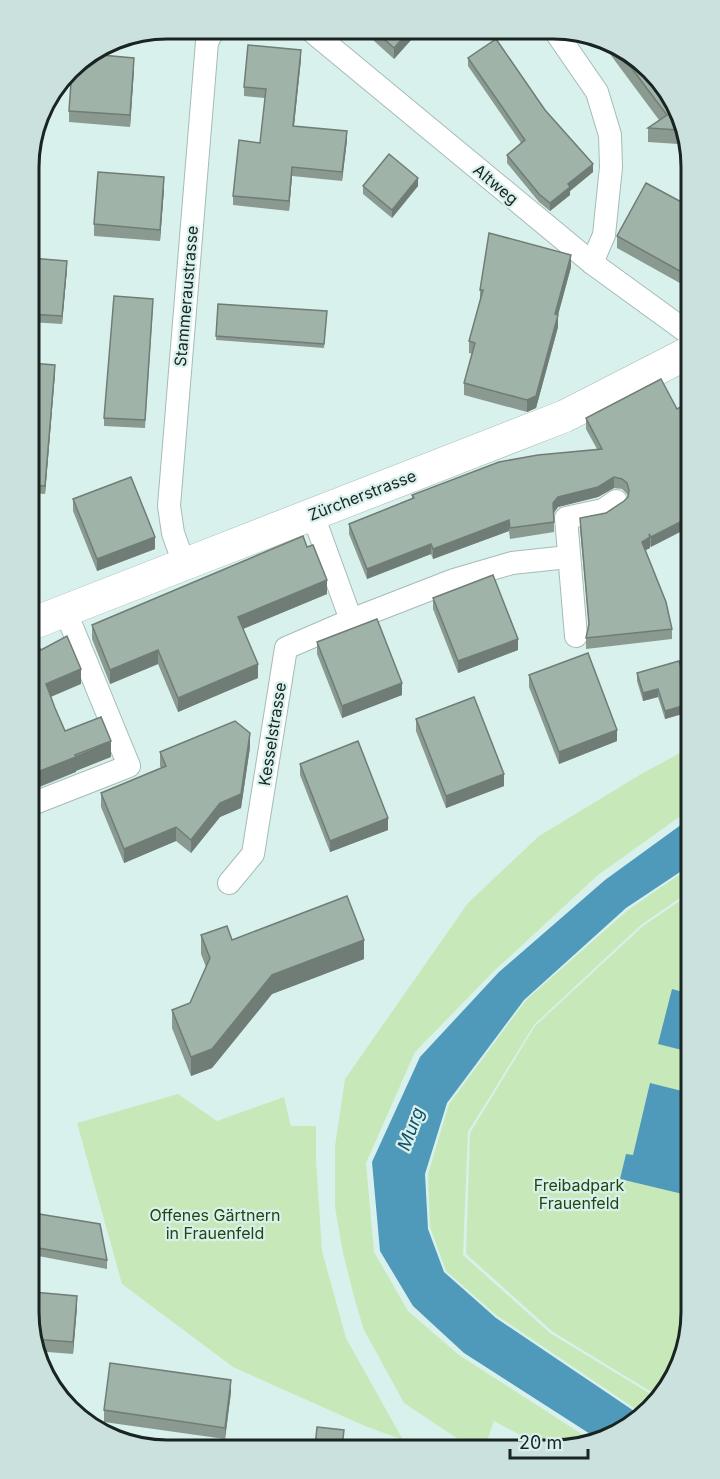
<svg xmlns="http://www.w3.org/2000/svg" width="720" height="1479" font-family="Inter,sans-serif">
<rect width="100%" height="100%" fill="#d9f1ed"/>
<g fill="#c7e9ba">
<path d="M 689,748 L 689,810 L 598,875 L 493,972 L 415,1052 L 366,1163 L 374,1252 L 408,1311 L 459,1355 L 594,1442 L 589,1446 L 540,1446 L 494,1421 L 485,1446 L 464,1446 L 464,1443 L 404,1403 L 364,1330 L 354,1297 L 343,1253 L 335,1207 L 335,1146 L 345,1079 L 468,903 L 539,836 L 643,773 Z"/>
<path d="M 689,868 L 690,891 L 641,925 L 534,1025 L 468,1132 L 463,1255 L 550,1333 L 659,1399 L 640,1412 L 496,1315 L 446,1271 L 430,1227 L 428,1174 L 449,1104 L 526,1000 L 628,910 Z"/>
<path d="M 690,894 L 691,1321 L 661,1398 L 553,1332 L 466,1254 L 470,1133 L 535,1026 L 643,926 Z"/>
<path d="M 178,1094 L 217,1121 L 284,1097 L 291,1126 L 316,1126 L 316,1160 L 322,1251 L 346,1338 L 403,1440 L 365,1426 L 233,1367 L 122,1284 L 77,1123 Z"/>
</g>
<g fill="#4f99ba">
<path d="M 689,819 L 689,866 L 626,908 L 524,1000 L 447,1103 L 425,1174 L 428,1229 L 444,1272 L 496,1318 L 637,1413 L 598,1439 L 464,1353 L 413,1306 L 380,1251 L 372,1162 L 420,1057 L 499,972 L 605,880 Z"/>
<path d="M 672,989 L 690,994 L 690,1052 L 658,1044 Z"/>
<path d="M 650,1083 L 690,1093 L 691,1196 L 620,1179 L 626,1154 L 633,1155 Z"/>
</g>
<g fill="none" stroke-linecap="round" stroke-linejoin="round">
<defs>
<g id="street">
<path d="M 309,29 L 592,263 L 687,332"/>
<path d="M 555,31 L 597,92 L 610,135 L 611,167 L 604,235 L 592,263"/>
<path d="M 184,564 L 173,533 L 169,506 L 207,42 L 214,29"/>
<path d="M 351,620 L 454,580 L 512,563 L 568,557"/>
<path d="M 576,636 L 566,518 L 603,510 L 616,501"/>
<path d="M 32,804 L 129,766 L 65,610"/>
<path d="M 229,883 L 253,854 L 286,648 L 351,620 L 313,515"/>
</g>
<path id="secondary" d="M 31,624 L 565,416 L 688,353"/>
</defs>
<use href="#street" stroke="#a4bbb7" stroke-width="24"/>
<use href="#secondary" stroke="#a4bbb7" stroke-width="33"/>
<use href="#street" stroke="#fff" stroke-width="22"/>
<use href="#secondary" stroke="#fff" stroke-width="32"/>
</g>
<g fill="#8a9a90">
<path d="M 362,30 L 420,30 L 394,59 Z"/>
<path d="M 578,31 L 579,31 L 594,38 L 586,43 Z"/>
<path d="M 601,42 L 644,63 L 687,131 L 687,157 L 678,144 L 648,142 L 648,128 L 659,120 Z"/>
<path d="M 468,58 L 545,110 L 593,172 L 570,191 L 570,195 L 550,211 L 539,202 L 507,163 L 507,155 L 521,143 L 468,66 Z"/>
<path d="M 301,59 L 294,126 L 347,140 L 342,181 L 292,176 L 289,211 L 233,205 L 233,196 L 260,143 L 265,98 L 244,96 L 244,87 Z"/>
<path d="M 134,69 L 130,127 L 69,122 L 69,111 Z"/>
<path d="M 363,186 L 418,186 L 392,218 L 363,194 Z"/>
<path d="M 164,189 L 160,241 L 94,236 L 94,224 Z"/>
<path d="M 687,205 L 687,287 L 617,248 L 617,236 Z"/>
<path d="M 30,258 L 67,269 L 62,324 L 30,322 Z"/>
<path d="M 571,267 L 558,315 L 558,327 L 536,408 L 527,412 L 464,395 L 464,383 L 473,354 L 469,353 L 469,341 L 480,300 L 480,290 Z"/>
<path d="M 218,304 L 327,311 L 324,348 L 216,340 Z"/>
<path d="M 153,307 L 145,428 L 104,426 L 104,418 Z"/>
<path d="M 30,363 L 55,373 L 45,494 L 31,493 Z"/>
<path d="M 661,379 L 651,547 L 650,546 L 650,548 L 645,550 L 672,629 L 672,639 L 586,649 L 586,638 L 589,627 L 580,529 L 580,518 L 606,513 L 624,501 L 628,496 L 627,494 L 622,489 L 614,488 L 598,497 L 558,507 L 554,513 L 554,532 L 510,539 L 509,531 L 433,559 L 431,554 L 367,579 L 349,534 L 349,524 L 412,498 L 412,495 L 597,449 L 586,429 L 586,418 Z"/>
<path d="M 73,499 L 155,549 L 97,571 L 73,511 Z"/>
<path d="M 327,594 L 243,629 L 258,678 L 178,712 L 158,664 L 110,684 L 92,639 L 92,625 Z"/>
<path d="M 433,598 L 518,650 L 458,673 L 433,609 Z"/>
<path d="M 317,642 L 402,695 L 342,718 L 317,654 Z"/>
<path d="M 689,665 L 689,712 L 665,719 L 658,697 L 643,701 L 637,681 L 637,673 L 681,667 Z"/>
<path d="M 529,675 L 617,741 L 559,764 L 529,687 Z"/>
<path d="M 416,719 L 504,786 L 446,808 L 416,731 Z"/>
<path d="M 250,747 L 241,808 L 220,817 L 191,853 L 176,841 L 124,863 L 101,807 L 101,793 L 161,768 L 160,766 L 160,752 Z"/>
<path d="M 300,764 L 388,830 L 330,852 L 300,775 Z"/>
<path d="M 201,935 L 232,940 L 364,959 L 272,994 L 212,1068 L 191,1076 L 172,1028 L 172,1010 L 190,1003 L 206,967 L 201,954 Z"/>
<path d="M 690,1035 L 690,1055 L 685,1056 L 685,1052 Z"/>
<path d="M 33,1131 L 36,1141 L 34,1183 L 33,1183 Z"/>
<path d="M 33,1213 L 107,1260 L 107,1269 L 33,1255 Z"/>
<path d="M 33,1292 L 77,1307 L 73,1354 L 35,1351 L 33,1348 Z"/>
<path d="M 231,1392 L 225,1439 L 104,1422 L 104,1410 Z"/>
</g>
<g fill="#707d76">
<path d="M 410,30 L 420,30 L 394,59 L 394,48 Z"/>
<path d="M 586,35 L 594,38 L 586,43 Z"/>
<path d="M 301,50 L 301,59 L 293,135 L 293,126 Z"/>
<path d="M 134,58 L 134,69 L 130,127 L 130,115 Z"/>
<path d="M 347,131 L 347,140 L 342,181 L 342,172 Z"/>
<path d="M 593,164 L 593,172 L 570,191 L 570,195 L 550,211 L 550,203 L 568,184 Z"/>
<path d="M 292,167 L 292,176 L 289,211 L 289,201 Z"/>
<path d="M 164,177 L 164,189 L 160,241 L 160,230 Z"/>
<path d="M 418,178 L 418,186 L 392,218 L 392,210 Z"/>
<path d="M 571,255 L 571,267 L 555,326 L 555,314 Z"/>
<path d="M 67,261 L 67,269 L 62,324 L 62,316 Z"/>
<path d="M 558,315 L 558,327 L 536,408 L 527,412 L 527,400 Z"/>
<path d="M 55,365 L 55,373 L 45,494 L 45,486 Z"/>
<path d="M 614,477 L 614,488 L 598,497 L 558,507 L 553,513 L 553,503 L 558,497 Z"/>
<path d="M 688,518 L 688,528 L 651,547 L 651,537 Z"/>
<path d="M 509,520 L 509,531 L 433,559 L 433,549 Z"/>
<path d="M 155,537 L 155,549 L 97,571 L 97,559 Z"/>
<path d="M 650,537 L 650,548 L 642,552 L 642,542 Z"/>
<path d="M 431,544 L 431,554 L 367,579 L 367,569 Z"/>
<path d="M 327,580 L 327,594 L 238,631 L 238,617 Z"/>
<path d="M 518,639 L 518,650 L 458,673 L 458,661 Z"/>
<path d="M 158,650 L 158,664 L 110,684 L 110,670 Z"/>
<path d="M 258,664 L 258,678 L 178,712 L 178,698 Z"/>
<path d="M 81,669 L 81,684 L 46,699 L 46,684 Z"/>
<path d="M 402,683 L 402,695 L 342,718 L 342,706 Z"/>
<path d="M 658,689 L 658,697 L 643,701 L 643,693 Z"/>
<path d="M 689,704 L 689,712 L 665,719 L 665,711 Z"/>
<path d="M 617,730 L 617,741 L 559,764 L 559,752 Z"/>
<path d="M 250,733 L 250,747 L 241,808 L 220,817 L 191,853 L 191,840 Z"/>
<path d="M 111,741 L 111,757 L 76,771 L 76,772 L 32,790 L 32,774 Z"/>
<path d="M 504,774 L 504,786 L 446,808 L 446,796 Z"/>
<path d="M 388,818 L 388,830 L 330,852 L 330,841 Z"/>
<path d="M 176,827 L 176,841 L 124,863 L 124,849 Z"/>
<path d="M 364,940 L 364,959 L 272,994 L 212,1068 L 191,1076 L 191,1057 L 272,975 Z"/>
<path d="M 77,1296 L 77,1307 L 73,1354 L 73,1342 Z"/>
<path d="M 231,1380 L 231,1392 L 225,1439 L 225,1428 Z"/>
</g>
<g fill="#a0b3a8" stroke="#707d76" stroke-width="1.5">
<path d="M 374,30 L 410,30 L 394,48 Z"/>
<path d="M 496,39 L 545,110 L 593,164 L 568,184 L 570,187 L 550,203 L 539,194 L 507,155 L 525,140 L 468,58 Z"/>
<path d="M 248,45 L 301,50 L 293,126 L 347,131 L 342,172 L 292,167 L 289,201 L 233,196 L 239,140 L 260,143 L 266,89 L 244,87 Z"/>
<path d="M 618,50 L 644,63 L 687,131 L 687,143 L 678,130 L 648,128 L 667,115 Z"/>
<path d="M 90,54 L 134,58 L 130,115 L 69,111 L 72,68 L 76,63 Z"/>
<path d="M 389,154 L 418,178 L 392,210 L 363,186 Z"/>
<path d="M 98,172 L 164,177 L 160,230 L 94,224 Z"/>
<path d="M 646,183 L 687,205 L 687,275 L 617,236 Z"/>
<path d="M 489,233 L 571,255 L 555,314 L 558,315 L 536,396 L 527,400 L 464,383 L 475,343 L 469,341 L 483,290 L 480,290 Z"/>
<path d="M 30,258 L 67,261 L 62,316 L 30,314 Z"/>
<path d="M 114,296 L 153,299 L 145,420 L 104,418 Z"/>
<path d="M 218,304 L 327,311 L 324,344 L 216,336 Z"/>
<path d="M 30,363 L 55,365 L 45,486 L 31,485 Z"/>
<path d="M 661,379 L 677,409 L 688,403 L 688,518 L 651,537 L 649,534 L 650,537 L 642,542 L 666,602 L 672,629 L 586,638 L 589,624 L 580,518 L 606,513 L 624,501 L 628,497 L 629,490 L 627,483 L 622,479 L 614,477 L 598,487 L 558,497 L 553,503 L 554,522 L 510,528 L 509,520 L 433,549 L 431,544 L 367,569 L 349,524 L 414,498 L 412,495 L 499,462 L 538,455 L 602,449 L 586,418 Z"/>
<path d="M 131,477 L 155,537 L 97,559 L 73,499 Z"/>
<path d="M 303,536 L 307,547 L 313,545 L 327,580 L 238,617 L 258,664 L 178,698 L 158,650 L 110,670 L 92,625 Z"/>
<path d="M 493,575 L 518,639 L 458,661 L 433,598 Z"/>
<path d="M 377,619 L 402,683 L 342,706 L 317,642 Z"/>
<path d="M 67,636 L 81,669 L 46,684 L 55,708 L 65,731 L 101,717 L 111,741 L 75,755 L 76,757 L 32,774 L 31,651 L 38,646 L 41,650 Z"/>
<path d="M 588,653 L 617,730 L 559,752 L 529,675 Z"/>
<path d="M 679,661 L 681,667 L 689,665 L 689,704 L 665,711 L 658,689 L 643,693 L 637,673 Z"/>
<path d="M 474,697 L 504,774 L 446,796 L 416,719 Z"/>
<path d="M 235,721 L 250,733 L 241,794 L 220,803 L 191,840 L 176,827 L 124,849 L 101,793 L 166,766 L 160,752 Z"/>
<path d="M 358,741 L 388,818 L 330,841 L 300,764 Z"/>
<path d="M 347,896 L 364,940 L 272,975 L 212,1049 L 191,1057 L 172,1010 L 190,1003 L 210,958 L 201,935 L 227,926 L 232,940 Z"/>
<path d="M 690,1035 L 690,1051 L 685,1052 Z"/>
<path d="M 33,1131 L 36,1131 L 34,1174 L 33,1174 Z"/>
<path d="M 33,1213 L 100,1224 L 107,1260 L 33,1247 Z"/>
<path d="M 33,1292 L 77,1296 L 73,1342 L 33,1339 Z"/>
<path d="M 110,1363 L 231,1380 L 225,1428 L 104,1410 Z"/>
<path d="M 317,1427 L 344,1430 L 342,1447 L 315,1447 Z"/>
<path d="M 264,1445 L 279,1447 L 264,1447 Z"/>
</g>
<g text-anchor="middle" stroke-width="4.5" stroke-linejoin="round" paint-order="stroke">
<g font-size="16" fill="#1a2422" stroke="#d9f1ed">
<text transform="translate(496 184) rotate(40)" y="6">Altweg</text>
<text transform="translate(186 296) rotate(-85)" y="6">Stammeraustrasse</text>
<text transform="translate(362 495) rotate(-21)" y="6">Zürcherstrasse</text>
<text transform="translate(272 734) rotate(-81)" y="6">Kesselstrasse</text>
</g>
<g font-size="16" fill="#22470e" stroke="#d9f1ed">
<text x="579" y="1191">Freibadpark<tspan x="579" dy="18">Frauenfeld</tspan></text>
<text x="215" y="1221">Offenes Gärtnern<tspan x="215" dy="18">in Frauenfeld</tspan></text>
</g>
<g font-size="18" font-style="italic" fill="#135068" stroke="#d9f1ed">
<text transform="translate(411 1129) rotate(-69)" y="6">Murg</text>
</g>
</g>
<path d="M0 0H720V1479H0ZM167 39H553A128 128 0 0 1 681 167V1312A128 128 0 0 1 553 1440H167A128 128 0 0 1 39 1312V167A128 128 0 0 1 167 39Z" fill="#cae1dd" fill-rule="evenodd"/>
<path fill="none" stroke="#1a2422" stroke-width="3" d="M167 39H553A128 128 0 0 1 681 167V1312A128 128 0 0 1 553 1440H167A128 128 0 0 1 39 1312V167A128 128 0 0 1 167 39Z"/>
<path d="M510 1449v9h78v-9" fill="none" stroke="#1a2422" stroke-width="3"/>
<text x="519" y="1449" font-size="18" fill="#1a2422" stroke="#d9f1ed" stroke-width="4.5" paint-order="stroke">20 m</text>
</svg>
